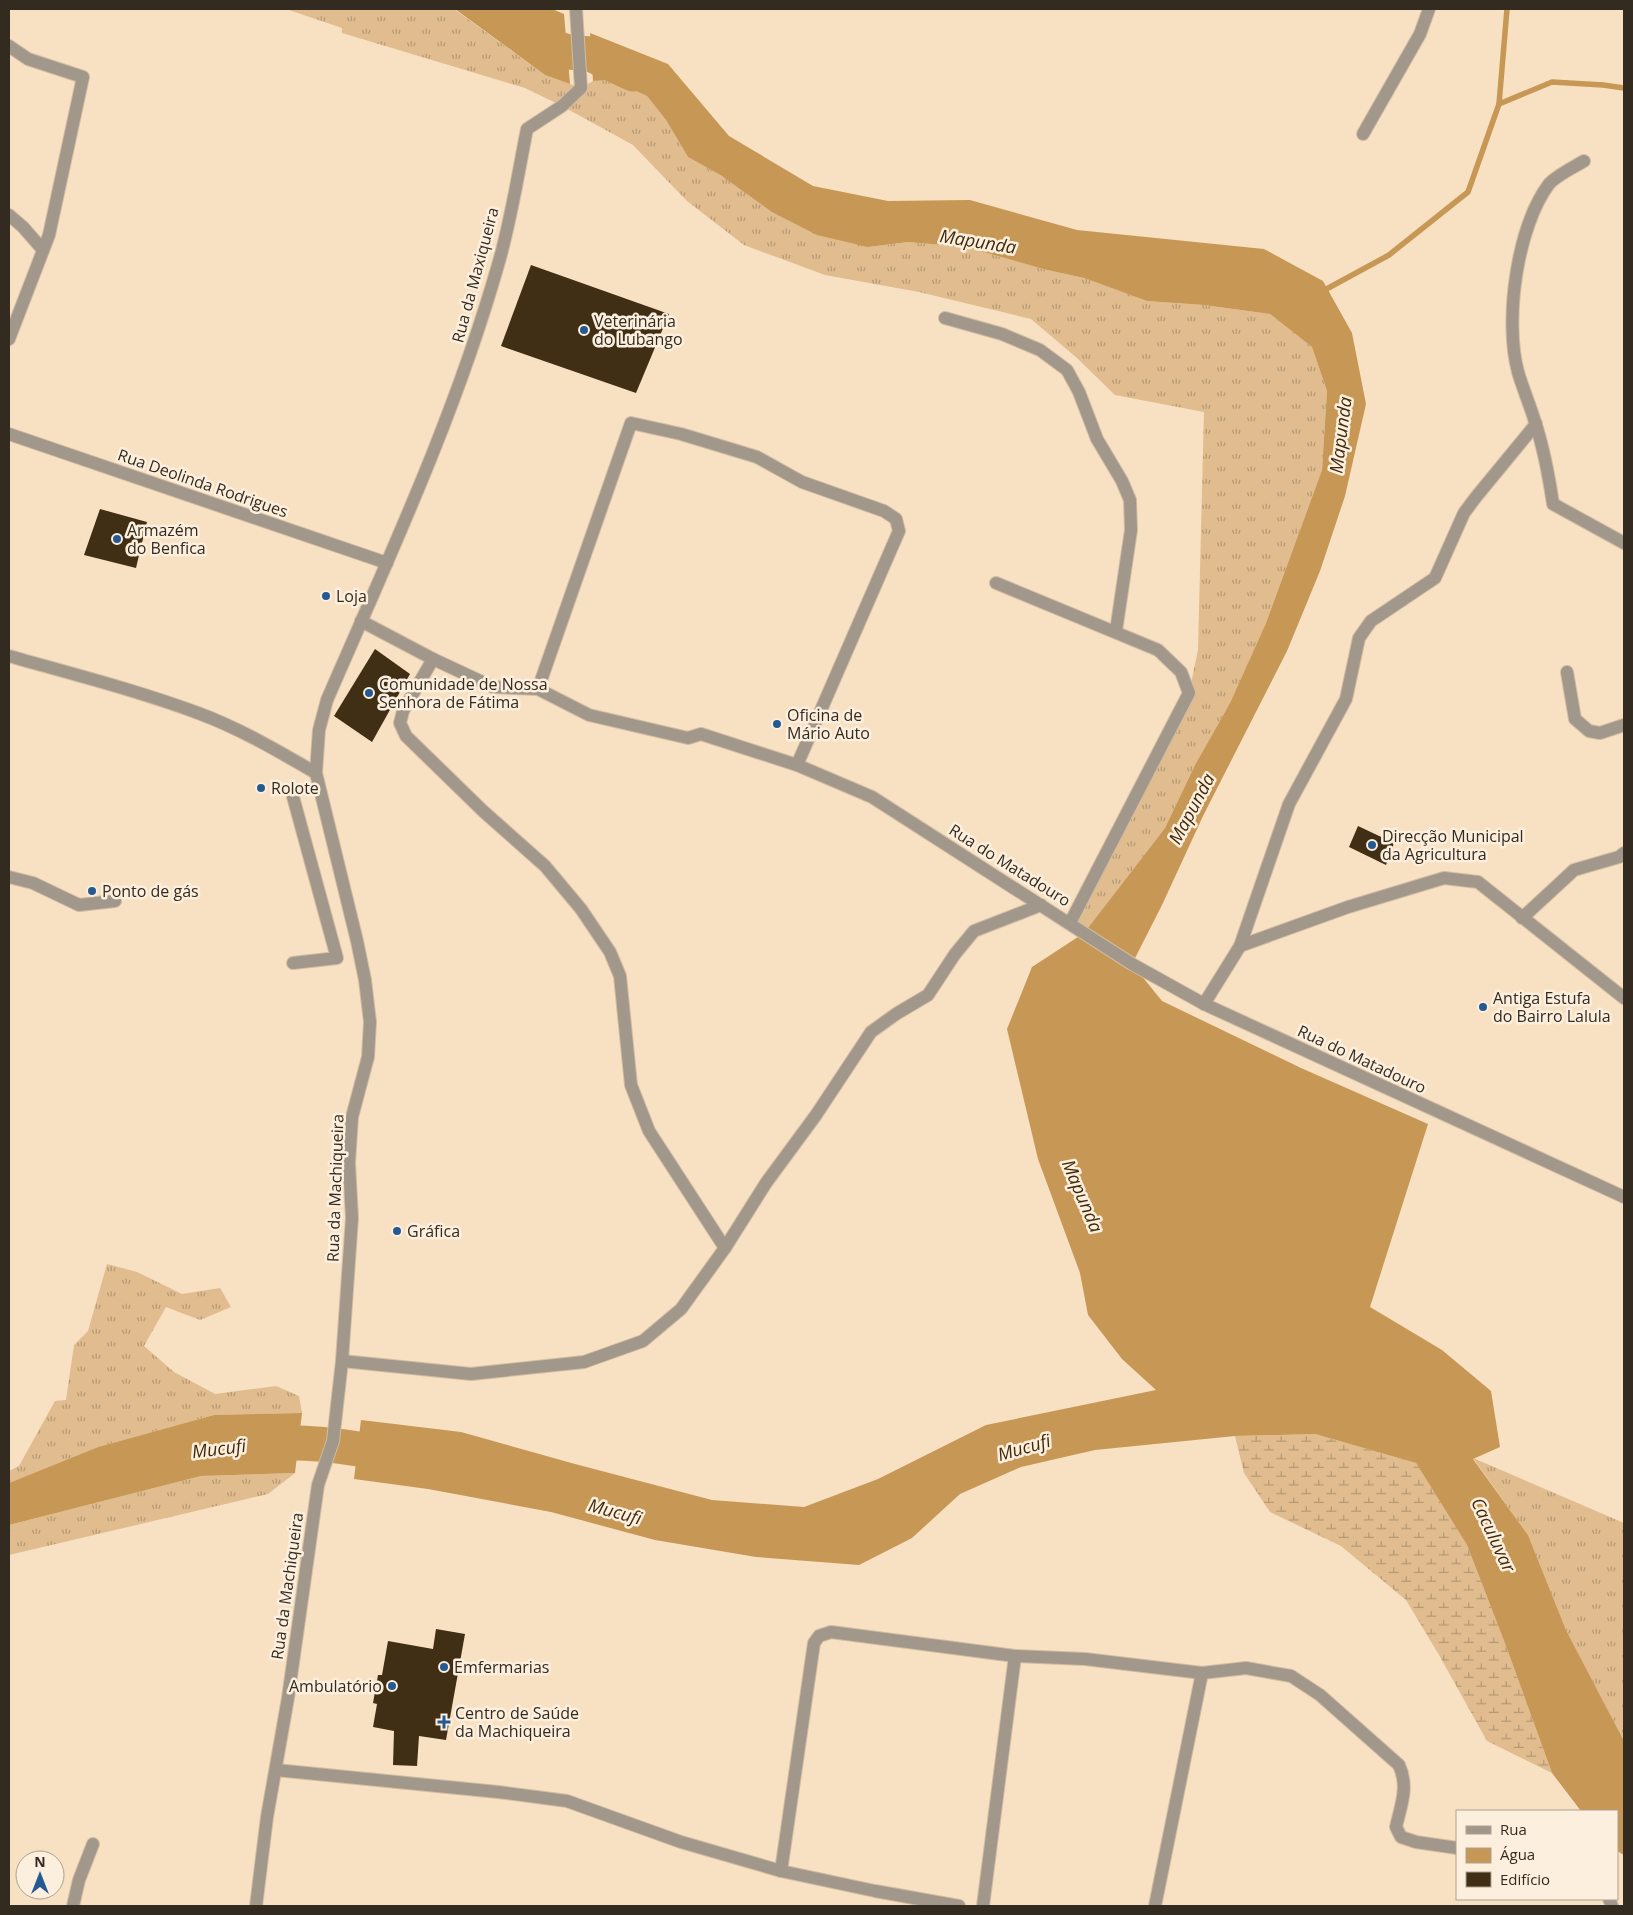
<svg xmlns="http://www.w3.org/2000/svg" width="1633" height="1915" font-family="'Open Sans',sans-serif">
<defs>
<pattern id="grass-tufts" width="24" height="20" patternUnits="userSpaceOnUse" patternTransform="scale(1.25)"><rect width="24" height="20" fill="#e0bc8e"/><path d="M3 7l-1-3M5 7V3M7 7l1-3M15 17l-1-3M17 17v-4M19 17l1-3" fill="none" stroke="#b69974"/></pattern>
<pattern id="wetland-marsh" width="20" height="14" patternUnits="userSpaceOnUse" patternTransform="scale(1.25)"><rect width="20" height="14" fill="#e0bc8e"/><path d="M1 5h8M5 5V1M11 12h8M15 12V8" fill="none" stroke="#b69974"/></pattern>
</defs>
<rect width="100%" height="100%" fill="#f8e0c2"/>
<g fill="url(#grass-tufts)">
<path d="M 286,9 L 454,9 L 545,75 L 581,88 L 593,81 L 612,80 L 647,96 L 666,120 L 688,157 L 722,176 L 868,247 L 908,242 L 966,247 L 1043,269 L 1084,278 L 1147,301 L 1204,305 L 1270,314 L 1312,347 L 1327,391 L 1322,470 L 1266,623 L 1230,703 L 1195,765 L 1165,828 L 1084,933 L 1070,923 L 1189,693 L 1198,650 L 1204,412 L 1115,395 L 1077,358 L 1031,319 L 919,292 L 825,275 L 744,245 L 687,201 L 633,145 L 562,106 L 525,88 L 342,33 L 342,28 Z"/>
<path d="M 107,1264 L 137,1272 L 182,1294 L 220,1288 L 231,1307 L 200,1320 L 166,1307 L 144,1346 L 174,1372 L 215,1394 L 276,1386 L 299,1396 L 302,1413 L 214,1415 L 98,1447 L 9,1483 L 9,1471 L 19,1466 L 55,1401 L 66,1400 L 74,1345 L 88,1331 Z"/>
<path d="M 1473,1458 L 1624,1523 L 1624,1741 L 1566,1630 L 1528,1535 Z"/>
<path d="M 295,1473 L 268,1494 L 9,1555 L 9,1525 L 201,1476 Z"/>
</g>
<path fill="url(#wetland-marsh)" d="M 1315,1434 L 1416,1463 L 1467,1545 L 1506,1646 L 1552,1773 L 1487,1741 L 1439,1655 L 1406,1600 L 1341,1546 L 1270,1512 L 1244,1473 L 1235,1436 Z"/>
<g fill="#c79755">
<path d="M 455,9 L 552,9 L 564,14 L 570,84 L 545,75 Z"/>
<path d="M 590,33 L 668,64 L 729,136 L 813,186 L 888,201 L 970,200 L 1077,230 L 1264,249 L 1323,281 L 1352,333 L 1366,404 L 1345,496 L 1320,571 L 1287,651 L 1203,816 L 1162,905 L 1132,964 L 1162,1001 L 1301,1068 L 1428,1124 L 1370,1307 L 1442,1350 L 1491,1391 L 1500,1447 L 1473,1459 L 1528,1535 L 1566,1630 L 1624,1741 L 1624,1855 L 1617,1851 L 1617,1811 L 1581,1811 L 1552,1773 L 1506,1646 L 1467,1545 L 1416,1463 L 1315,1434 L 1235,1436 L 1095,1450 L 1021,1467 L 960,1494 L 912,1538 L 859,1565 L 756,1557 L 655,1540 L 551,1512 L 428,1489 L 354,1479 L 361,1420 L 461,1432 L 575,1464 L 712,1500 L 804,1507 L 878,1479 L 986,1425 L 1156,1390 L 1122,1359 L 1088,1315 L 1080,1273 L 1038,1159 L 1007,1029 L 1032,967 L 1084,933 L 1165,828 L 1195,765 L 1230,703 L 1266,623 L 1322,470 L 1327,391 L 1312,347 L 1270,314 L 1204,305 L 1147,301 L 1084,278 L 1043,269 L 966,247 L 908,242 L 868,247 L 817,235 L 772,212 L 722,176 L 688,157 L 666,120 L 647,96 L 612,80 L 593,81 Z"/>
<path d="M 302,1413 L 295,1473 L 201,1476 L 9,1525 L 9,1483 L 98,1447 L 214,1415 Z"/>
</g>
<g fill="none" stroke-linecap="round" stroke-linejoin="round">
<g stroke="#c79755" stroke-width="5.5">
<path d="M 1499,104 L 1552,82 L 1603,85 L 1624,88"/>
<path d="M 1321,292 L 1389,255 L 1468,192 L 1499,104 L 1507,9"/>
</g>
<g stroke="#c79755" stroke-width="35">
<path d="M 490,9 L 505,20 L 540,43 L 568,52 L 590,54 L 633,74"/>
<path d="M 252,1445 C 304,1438 353,1448 404,1457"/>
</g>
</g>
<g fill="#412f15">
<path d="M 531,265 L 669,314 L 636,393 L 501,346 Z"/>
<path d="M 100,509 L 147,522 L 136,568 L 84,555 Z"/>
<path d="M 375,649 L 410,674 L 372,742 L 334,716 Z"/>
<path d="M 1358,826 L 1394,843 L 1386,865 L 1349,847 Z"/>
<path d="M 436,1629 L 465,1634 L 446,1740 L 419,1736 L 417,1766 L 393,1765 L 394,1731 L 373,1727 L 377,1704 L 373,1703 L 378,1675 L 382,1675 L 388,1641 L 433,1649 Z"/>
</g>
<g fill="none" stroke-linecap="round" stroke-linejoin="round">
<defs>
<g id="minor">
<path d="M 9,46 L 28,59 L 83,77 L 49,235 L 9,339"/>
<path d="M 1363,134 L 1420,34 L 1429,9"/>
<path d="M 1584,161 C 1574,167 1557,175 1549,184 C 1517,227 1504,320 1518,372 C 1523,389 1530,405 1535,422 C 1544,449 1549,477 1553,504 L 1624,543"/>
<path d="M 9,215 L 23,227 L 43,250"/>
<path d="M 945,318 L 1002,334 L 1040,350 L 1067,370 L 1079,392 L 1097,439 L 1122,481 L 1130,500 L 1131,530 L 1116,631"/>
<path d="M 9,434 L 387,563"/>
<path d="M 996,583 L 1158,650 L 1181,672 L 1189,693 L 1070,923"/>
<path d="M 361,621 L 433,659 L 493,687 L 538,689 L 589,715 L 688,738 L 701,734 L 797,765 L 872,797 L 1132,964 L 1204,1004 L 1624,1197"/>
<path d="M 9,656 C 72,674 136,690 198,713 C 239,728 278,751 316,773"/>
<path d="M 433,659 L 403,711 L 400,723 L 406,736 L 483,811 L 545,866 L 581,909 L 610,952 L 620,976 L 631,1085 L 649,1131 L 725,1248"/>
<path d="M 1567,672 L 1575,719 L 1589,731 L 1600,733 L 1624,725"/>
<path d="M 538,689 L 631,423 L 681,434 L 757,457 L 802,482 L 884,511 L 896,519 L 899,531 L 797,765"/>
<path d="M 292,793 L 337,958 L 293,963"/>
<path d="M 9,877 L 33,883 L 79,905 L 115,901"/>
<path d="M 1522,918 L 1574,870 L 1619,857 L 1624,853"/>
<path d="M 1240,946 L 1348,907 L 1444,878 L 1478,882 L 1624,998"/>
<path d="M 1204,1004 L 1240,946 L 1289,804 L 1346,699 L 1359,638 L 1371,621 L 1435,578 L 1464,513 L 1476,497 L 1536,424"/>
<path d="M 342,1361 L 471,1374 L 584,1362 L 643,1341 L 681,1309 L 725,1248 L 766,1183 L 816,1115 L 871,1032 L 896,1014 L 928,995 L 955,954 L 974,931 L 1041,905"/>
<path d="M 276,1770 L 498,1792 L 567,1801 L 681,1842 L 781,1871 L 875,1891 L 959,1906"/>
<path d="M 781,1871 L 814,1643 L 819,1636 L 831,1632 L 1015,1656 L 1085,1659 L 1202,1673 L 1246,1668 L 1291,1676 L 1320,1695 L 1399,1765 C 1409,1787 1401,1805 1396,1827 L 1401,1837 L 1416,1842 L 1457,1848"/>
<path d="M 1609,1899 L 1612,1906"/>
<path d="M 73,1906 L 79,1880 L 93,1844"/>
<path d="M 256,1906 L 267,1817 L 288,1698 L 318,1485 L 333,1441 L 342,1361 L 352,1218 L 349,1163 L 352,1117 L 368,1057 L 370,1022 L 365,980 L 357,941 L 316,773 L 319,730 L 327,700 C 389,557 455,416 498,265 C 511,221 518,174 527,129 L 562,106 L 581,88 L 576,9"/>
<path d="M 983,1906 L 1015,1656"/>
<path d="M 1155,1906 L 1202,1673"/>
</g>
</defs>
<use href="#minor" stroke="#d1bca2" stroke-width="14"/>
<use href="#minor" stroke="#a1978b" stroke-width="12"/>
</g>
<g fill="#255991" stroke="#fdefdd" stroke-width="2">
<circle cx="584" cy="330" r="5"/>
<circle cx="117" cy="539" r="5"/>
<circle cx="326" cy="596" r="5"/>
<circle cx="369" cy="693" r="5"/>
<circle cx="777" cy="724" r="5"/>
<circle cx="261" cy="788" r="5"/>
<circle cx="1372" cy="845" r="5"/>
<circle cx="92" cy="891" r="5"/>
<circle cx="1483" cy="1007" r="5"/>
<circle cx="397" cy="1231" r="5"/>
<circle cx="444" cy="1667" r="5"/>
<circle cx="392" cy="1686" r="5"/>
<path d="M441.5 1714.5h5v5h5v5h-5v5h-5v-5h-5v-5h5z"/>
</g>
<g text-anchor="middle" stroke-width="5" stroke-linejoin="round" paint-order="stroke">
<g font-size="16" fill="#342b20" stroke="#fdefdd">
<text transform="translate(475 275) rotate(-75)" y="6">Rua da Maxiqueira</text>
<text transform="translate(203 483) rotate(19)" y="6">Rua Deolinda Rodrigues</text>
<text transform="translate(1010 865) rotate(32)" y="6">Rua do Matadouro</text>
<text transform="translate(1362 1059) rotate(25)" y="6">Rua do Matadouro</text>
<text transform="translate(335 1188) rotate(-88)" y="6">Rua da Machiqueira</text>
<text transform="translate(287 1586) rotate(-82)" y="6">Rua da Machiqueira</text>
</g>
<g font-size="16" fill="#342b20" stroke="#fdefdd" text-anchor="start">
<text x="594" y="327">Veterinária<tspan x="594" dy="18">do Lubango</tspan></text>
<text x="127" y="536">Armazém<tspan x="127" dy="18">do Benfica</tspan></text>
<text x="336" y="602">Loja</text>
<text x="379" y="690">Comunidade de Nossa<tspan x="379" dy="18">Senhora de Fátima</tspan></text>
<text x="787" y="721">Oficina de<tspan x="787" dy="18">Mário Auto</tspan></text>
<text x="271" y="794">Rolote</text>
<text x="1382" y="842">Direcção Municipal<tspan x="1382" dy="18">da Agricultura</tspan></text>
<text x="102" y="897">Ponto de gás</text>
<text x="1493" y="1004">Antiga Estufa<tspan x="1493" dy="18">do Bairro Lalula</tspan></text>
<text x="407" y="1237">Gráfica</text>
<text x="454" y="1673">Emfermarias</text>
<text x="382" y="1692" text-anchor="end">Ambulatório</text>
<text x="455" y="1719">Centro de Saúde<tspan x="455" dy="18">da Machiqueira</tspan></text>
</g>
<g font-size="18" font-style="italic" fill="#3f2a0d" stroke="#fdefdd">
<text transform="translate(978 242) rotate(9)" y="6">Mapunda</text>
<text transform="translate(1341 435) rotate(-83)" y="6">Mapunda</text>
<text transform="translate(1192 809) rotate(-62)" y="6">Mapunda</text>
<text transform="translate(1082 1196) rotate(67)" y="6">Mapunda</text>
<text transform="translate(1024 1448) rotate(-16)" y="6">Mucufi</text>
<text transform="translate(219 1449) rotate(-7)" y="6">Mucufi</text>
<text transform="translate(615 1512) rotate(15)" y="6">Mucufi</text>
<text transform="translate(1493 1535) rotate(65)" y="6">Caculuvar</text>
</g>
</g>
<rect width="1633" height="1915" fill="none" stroke="#342b20" stroke-width="20"/>
<rect x="1456" y="1810" width="162" height="90" fill="#fdefdd" stroke="#ada191"/>
<rect x="1466" y="1826" width="25" height="8" fill="#a1978b" stroke="#ada191"/>
<text x="1500" y="1835" font-size="15" fill="#342b20">Rua</text>
<rect x="1466" y="1848" width="25" height="15" fill="#c79755" stroke="#ada191"/>
<text x="1500" y="1860" font-size="15" fill="#342b20">Água</text>
<rect x="1466" y="1872" width="25" height="15" fill="#412f15" stroke="#ada191"/>
<text x="1500" y="1885" font-size="15" fill="#342b20">Edifício</text>
<g transform="translate(40 1875)"><circle r="24" fill="#fdefdd" stroke="#ada191"/>
<path d="M0-4L9 19L0 12L-9 19Z" fill="#255991"/>
<text y="-8" font-size="14" font-weight="bold" text-anchor="middle" fill="#342b20">N</text>
</g>
</svg>
